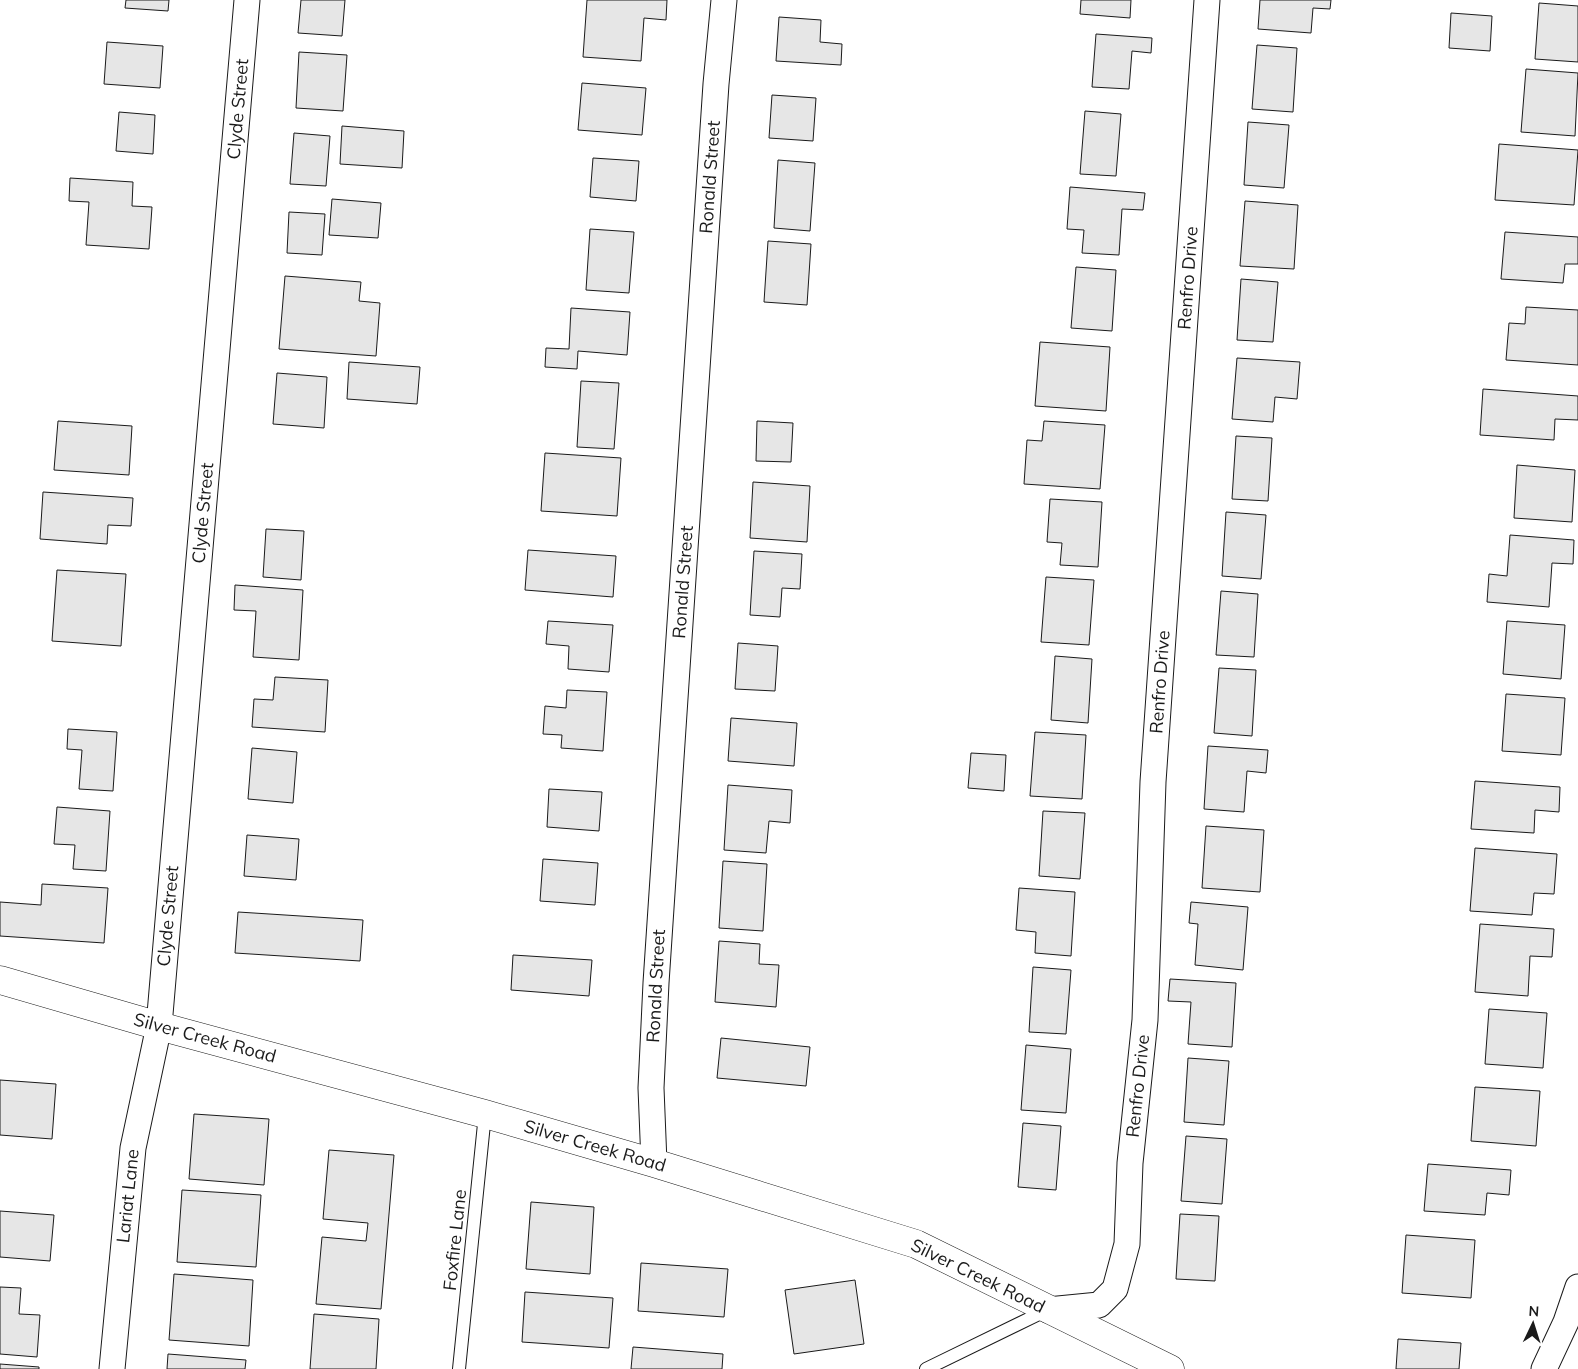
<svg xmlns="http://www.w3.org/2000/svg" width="1578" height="1369" font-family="Mulish,sans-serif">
<rect width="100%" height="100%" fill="#fff"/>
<g fill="#e6e6e6" stroke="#1a1a1a">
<path d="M 126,0 L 169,0 L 168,11 L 125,8 Z"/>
<path d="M 301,0 L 345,0 L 342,36 L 298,33 Z"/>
<path d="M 587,0 L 667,0 L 666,20 L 644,18 L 641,61 L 583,57 Z"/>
<path d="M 1081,0 L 1131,0 L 1130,18 L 1080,14 Z"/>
<path d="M 1260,0 L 1331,0 L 1330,9 L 1313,8 L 1311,33 L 1258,29 Z"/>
<path d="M 1539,3 L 1578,6 L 1578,62 L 1535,59 Z"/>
<path d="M 1451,13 L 1492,16 L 1490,51 L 1449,48 Z"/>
<path d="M 779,17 L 821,20 L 820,42 L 842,44 L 841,65 L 776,61 Z"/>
<path d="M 1096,34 L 1152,38 L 1151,53 L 1132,51 L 1129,89 L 1092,87 Z"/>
<path d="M 107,42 L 163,46 L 160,88 L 104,84 Z"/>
<path d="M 1257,45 L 1297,48 L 1293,112 L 1252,109 Z"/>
<path d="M 299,52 L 347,55 L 343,111 L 296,108 Z"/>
<path d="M 1526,69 L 1578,73 L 1575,136 L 1521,132 Z"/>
<path d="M 582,83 L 646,88 L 642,135 L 578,130 Z"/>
<path d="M 772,95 L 816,98 L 813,141 L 769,138 Z"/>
<path d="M 1085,111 L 1121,114 L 1116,176 L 1080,174 Z"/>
<path d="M 119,112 L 155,115 L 153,154 L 116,151 Z"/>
<path d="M 1248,122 L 1289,125 L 1284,188 L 1244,185 Z"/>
<path d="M 342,126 L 404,131 L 402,168 L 340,164 Z"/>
<path d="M 294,133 L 330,136 L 326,186 L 290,184 Z"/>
<path d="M 1499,144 L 1578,150 L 1574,205 L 1495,200 Z"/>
<path d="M 593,158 L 639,161 L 636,201 L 590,197 Z"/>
<path d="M 778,160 L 815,163 L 810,231 L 774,228 Z"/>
<path d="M 70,178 L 133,182 L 132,206 L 152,207 L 149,249 L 86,245 L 89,202 L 69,201 Z"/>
<path d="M 1070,187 L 1145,193 L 1143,210 L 1122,209 L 1119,255 L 1082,253 L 1084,230 L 1067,229 Z"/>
<path d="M 332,199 L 381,203 L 378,238 L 329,235 Z"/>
<path d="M 1245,201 L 1298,205 L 1294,269 L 1240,266 Z"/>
<path d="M 289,212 L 325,214 L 322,255 L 287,253 Z"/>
<path d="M 590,229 L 634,232 L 629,293 L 586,290 Z"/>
<path d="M 1505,232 L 1578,237 L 1578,264 L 1565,264 L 1563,283 L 1501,279 Z"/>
<path d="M 768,241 L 811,244 L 807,305 L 764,302 Z"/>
<path d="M 1076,267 L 1116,270 L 1112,331 L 1071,328 Z"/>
<path d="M 285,276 L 361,282 L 359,301 L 380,303 L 376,356 L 279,349 Z"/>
<path d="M 1241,279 L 1278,282 L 1273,342 L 1237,340 Z"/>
<path d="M 1526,307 L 1578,310 L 1578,365 L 1506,360 L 1509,323 L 1525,324 Z"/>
<path d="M 571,308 L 630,312 L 627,355 L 578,351 L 577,369 L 545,367 L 546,348 L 569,349 Z"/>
<path d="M 1040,342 L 1110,347 L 1106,411 L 1035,406 Z"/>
<path d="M 1237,358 L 1300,362 L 1297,399 L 1275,397 L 1273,422 L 1232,419 Z"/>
<path d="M 349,362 L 420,367 L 417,404 L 347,399 Z"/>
<path d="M 277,373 L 327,377 L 324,428 L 273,424 Z"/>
<path d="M 581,381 L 619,383 L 614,449 L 577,447 Z"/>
<path d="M 1483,389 L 1578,396 L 1578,420 L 1555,419 L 1554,440 L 1480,435 Z"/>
<path d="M 58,421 L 132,426 L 129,475 L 54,470 Z"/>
<path d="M 757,421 L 793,423 L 791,462 L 756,461 Z"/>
<path d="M 1044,421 L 1105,425 L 1100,489 L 1024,484 L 1027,440 L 1042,441 Z"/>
<path d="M 1236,436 L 1272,438 L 1268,501 L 1232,499 Z"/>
<path d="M 545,453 L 621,458 L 617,516 L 541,511 Z"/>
<path d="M 1517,465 L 1575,470 L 1572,522 L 1514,518 Z"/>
<path d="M 753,482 L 810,486 L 807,542 L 750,538 Z"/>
<path d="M 43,492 L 133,498 L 131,526 L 108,525 L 107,544 L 40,539 Z"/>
<path d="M 1050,499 L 1102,502 L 1098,567 L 1060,565 L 1062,543 L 1047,542 Z"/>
<path d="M 1226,512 L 1266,515 L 1261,579 L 1222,576 Z"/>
<path d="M 266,529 L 304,531 L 301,580 L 263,577 Z"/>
<path d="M 1510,535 L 1574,540 L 1573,564 L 1552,563 L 1549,607 L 1487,602 L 1489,574 L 1507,576 Z"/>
<path d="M 528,550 L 616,556 L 613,597 L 525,590 Z"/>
<path d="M 754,551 L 802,554 L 800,589 L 782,588 L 780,617 L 750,615 Z"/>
<path d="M 57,570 L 126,574 L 121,646 L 52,641 Z"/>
<path d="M 1046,577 L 1094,580 L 1089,645 L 1041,642 Z"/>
<path d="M 235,585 L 303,590 L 299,660 L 253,657 L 256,611 L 234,610 Z"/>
<path d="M 1221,591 L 1258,594 L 1254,657 L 1216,655 Z"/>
<path d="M 548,621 L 613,625 L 609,672 L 568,669 L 569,646 L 546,644 Z"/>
<path d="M 1507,621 L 1565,625 L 1561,679 L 1503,674 Z"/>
<path d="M 738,643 L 778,646 L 775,691 L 735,689 Z"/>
<path d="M 1055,656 L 1092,659 L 1088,723 L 1051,720 Z"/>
<path d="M 1219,668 L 1256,670 L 1252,736 L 1214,733 Z"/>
<path d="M 275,677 L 328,680 L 325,732 L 252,727 L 254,699 L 273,700 Z"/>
<path d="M 567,690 L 607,692 L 603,751 L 561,748 L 562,735 L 543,734 L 545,706 L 566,708 Z"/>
<path d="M 1506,694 L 1565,698 L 1561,755 L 1502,751 Z"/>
<path d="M 731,718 L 797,723 L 794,766 L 728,761 Z"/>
<path d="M 68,729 L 117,732 L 113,791 L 79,789 L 82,750 L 67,749 Z"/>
<path d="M 1035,732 L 1086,735 L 1082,799 L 1030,796 Z"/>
<path d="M 1208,746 L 1268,750 L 1266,773 L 1247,771 L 1244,812 L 1204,809 Z"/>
<path d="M 252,748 L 297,752 L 293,803 L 248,799 Z"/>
<path d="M 971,753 L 1006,755 L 1004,791 L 968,788 Z"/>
<path d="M 1475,781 L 1560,787 L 1559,812 L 1535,810 L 1534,833 L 1471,829 Z"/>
<path d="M 728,785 L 792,790 L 790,823 L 769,821 L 766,853 L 724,850 Z"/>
<path d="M 549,789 L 602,792 L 599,831 L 547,827 Z"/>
<path d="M 57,807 L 110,811 L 106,871 L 73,869 L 75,845 L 54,844 Z"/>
<path d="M 1043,811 L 1085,813 L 1080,879 L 1039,876 Z"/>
<path d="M 1206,826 L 1264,830 L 1260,892 L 1202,888 Z"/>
<path d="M 247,835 L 299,839 L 296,880 L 244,876 Z"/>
<path d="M 1475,848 L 1557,854 L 1554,894 L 1534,893 L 1532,915 L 1470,911 Z"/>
<path d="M 543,859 L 598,863 L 595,905 L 540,901 Z"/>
<path d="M 723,861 L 767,864 L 763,931 L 719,928 Z"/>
<path d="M 42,884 L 108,888 L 104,943 L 0,936 L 0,902 L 41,905 Z"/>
<path d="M 1019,888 L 1075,892 L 1071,956 L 1035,953 L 1036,932 L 1016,930 Z"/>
<path d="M 1191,902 L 1248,907 L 1243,970 L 1195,965 L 1198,924 L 1189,923 Z"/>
<path d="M 238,912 L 363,920 L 360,961 L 235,953 Z"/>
<path d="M 1480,924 L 1554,929 L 1552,957 L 1530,956 L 1528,996 L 1475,992 Z"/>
<path d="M 719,941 L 760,944 L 759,964 L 779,965 L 776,1007 L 715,1002 Z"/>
<path d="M 513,955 L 592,960 L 589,996 L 511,990 Z"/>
<path d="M 1033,967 L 1071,970 L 1066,1034 L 1029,1032 Z"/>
<path d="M 1170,979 L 1236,983 L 1232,1047 L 1188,1044 L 1191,1002 L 1168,1001 Z"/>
<path d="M 1489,1009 L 1547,1013 L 1543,1068 L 1485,1064 Z"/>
<path d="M 721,1038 L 810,1047 L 806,1086 L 717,1078 Z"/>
<path d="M 1026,1045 L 1071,1049 L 1066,1113 L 1021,1110 Z"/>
<path d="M 1188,1058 L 1229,1061 L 1224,1125 L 1184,1122 Z"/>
<path d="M 0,1080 L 56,1084 L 52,1139 L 0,1135 Z"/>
<path d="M 1475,1087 L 1540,1091 L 1536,1146 L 1471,1141 Z"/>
<path d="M 194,1114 L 269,1119 L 264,1185 L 189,1179 Z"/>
<path d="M 1023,1123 L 1061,1126 L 1056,1190 L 1018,1187 Z"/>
<path d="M 1186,1136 L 1227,1139 L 1222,1204 L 1181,1201 Z"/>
<path d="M 329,1150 L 394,1155 L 381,1309 L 316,1304 L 322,1237 L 366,1241 L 368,1223 L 323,1219 Z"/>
<path d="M 1428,1164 L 1511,1170 L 1509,1195 L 1487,1193 L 1485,1215 L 1424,1211 Z"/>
<path d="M 182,1190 L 261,1195 L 256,1267 L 177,1262 Z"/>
<path d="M 531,1202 L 594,1207 L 590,1274 L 526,1269 Z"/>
<path d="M 0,1211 L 54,1215 L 50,1261 L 0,1257 Z"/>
<path d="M 1180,1214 L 1219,1216 L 1215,1281 L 1176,1279 Z"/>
<path d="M 1406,1235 L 1475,1240 L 1471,1298 L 1402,1293 Z"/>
<path d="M 641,1263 L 728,1269 L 724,1317 L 638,1311 Z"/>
<path d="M 174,1274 L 253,1280 L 249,1346 L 169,1340 Z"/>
<path d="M 855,1280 L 864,1344 L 794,1354 L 785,1290 Z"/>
<path d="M 0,1287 L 21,1288 L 19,1314 L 40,1315 L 37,1357 L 0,1354 Z"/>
<path d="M 525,1292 L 613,1298 L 609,1348 L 522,1342 Z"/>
<path d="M 314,1314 L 379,1319 L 376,1369 L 310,1369 Z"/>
<path d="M 1398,1339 L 1461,1343 L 1459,1369 L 1396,1369 Z"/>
<path d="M 633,1347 L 723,1354 L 722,1369 L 631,1369 Z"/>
<path d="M 168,1354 L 246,1360 L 245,1369 L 167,1369 Z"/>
<path d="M 0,1364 L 39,1367 L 39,1369 L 0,1369 Z"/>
</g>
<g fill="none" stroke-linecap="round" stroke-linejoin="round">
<defs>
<g id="lane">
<path d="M 459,1369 L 485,1114"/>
<path d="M 926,1369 L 1047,1310"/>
</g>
<g id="street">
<path d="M 654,1163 L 651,1088 L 656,983 L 716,84 L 724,0"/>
<path d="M 1048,1310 L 1099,1305 L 1115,1289 L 1127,1244 L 1130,1163 L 1145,1020 L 1153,782 L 1207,0"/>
<path d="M 112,1369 L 133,1148 L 159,1026 L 247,0"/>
<path d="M 1544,1369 L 1566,1322 L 1578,1287"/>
</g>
<path id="secondary" d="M 0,980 L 159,1026 L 485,1114 L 654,1163 L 916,1244 L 1170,1369"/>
</defs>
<use href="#lane" stroke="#1a1a1a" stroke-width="14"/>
<use href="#street" stroke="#1a1a1a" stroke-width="27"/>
<use href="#secondary" stroke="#1a1a1a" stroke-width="29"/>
<use href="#lane" stroke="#fff" stroke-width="12"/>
<use href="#street" stroke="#fff" stroke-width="25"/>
<use href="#secondary" stroke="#fff" stroke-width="28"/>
</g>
<g text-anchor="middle" stroke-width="4" stroke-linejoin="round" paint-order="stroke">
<g font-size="18" fill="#1a1a1a" stroke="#fff">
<text transform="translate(238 109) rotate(-85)" y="6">Clyde Street</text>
<text transform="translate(710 177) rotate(-86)" y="6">Ronald Street</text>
<text transform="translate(1188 278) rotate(-86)" y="6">Renfro Drive</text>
<text transform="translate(203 513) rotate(-85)" y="6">Clyde Street</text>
<text transform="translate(683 582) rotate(-86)" y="6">Ronald Street</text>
<text transform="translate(1160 682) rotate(-86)" y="6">Renfro Drive</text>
<text transform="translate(168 916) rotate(-85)" y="6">Clyde Street</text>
<text transform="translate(656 986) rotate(-87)" y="6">Ronald Street</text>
<text transform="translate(205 1038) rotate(15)" y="6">Silver Creek Road</text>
<text transform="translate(1138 1086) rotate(-84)" y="6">Renfro Drive</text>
<text transform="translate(595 1146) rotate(16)" y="6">Silver Creek Road</text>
<text transform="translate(128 1196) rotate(-84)" y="6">Lariat Lane</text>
<text transform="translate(455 1240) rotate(-84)" y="6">Foxfire Lane</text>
<text transform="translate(978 1276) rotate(26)" y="6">Silver Creek Road</text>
</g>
</g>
<g transform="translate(1533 1324) rotate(4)" stroke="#ffffff" stroke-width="4" paint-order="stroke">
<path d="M0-4L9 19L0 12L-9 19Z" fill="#1a1a1a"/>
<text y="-8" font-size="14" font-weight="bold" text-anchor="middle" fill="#1a1a1a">N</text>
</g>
</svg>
